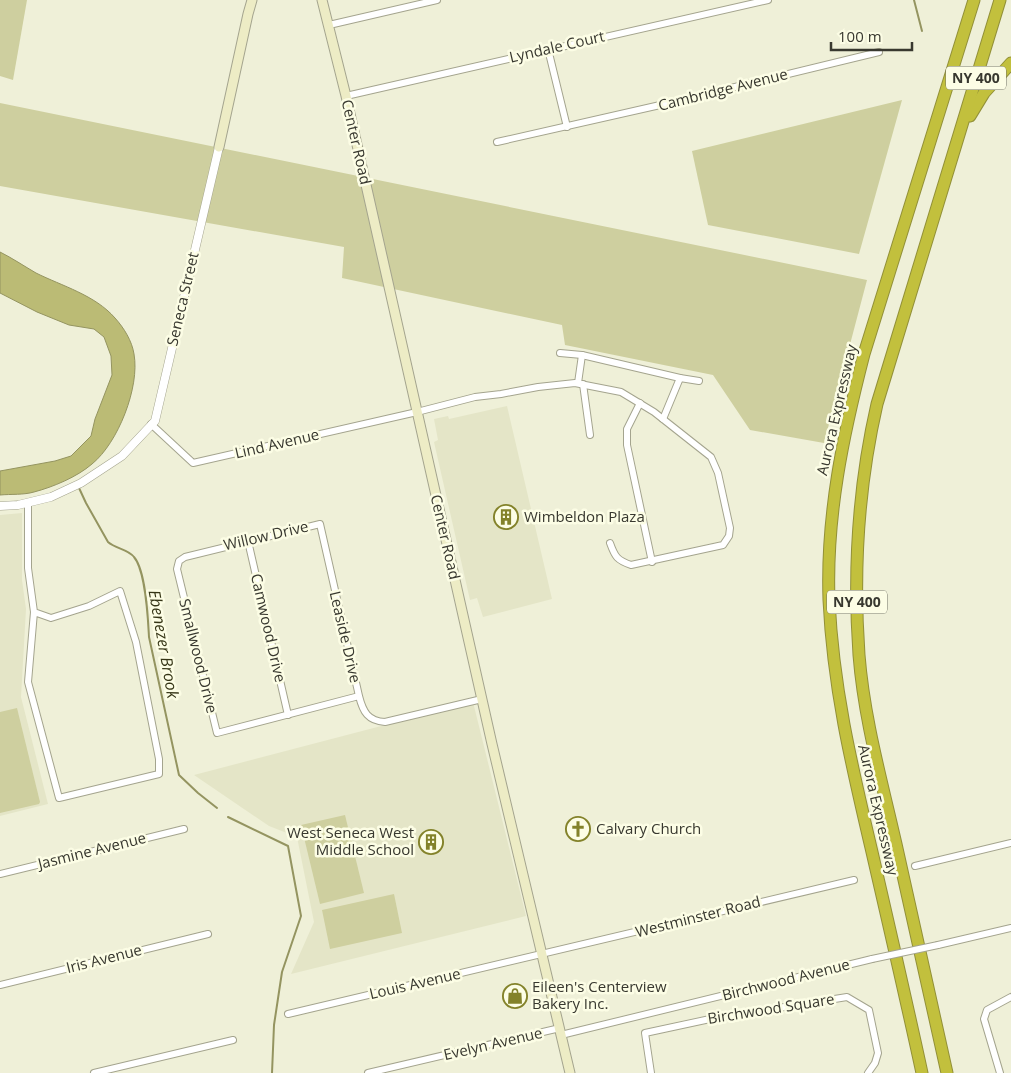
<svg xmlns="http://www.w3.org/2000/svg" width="1011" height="1073" font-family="'Open Sans',sans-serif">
<rect width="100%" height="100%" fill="#eff0d8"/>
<g fill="#e4e5c7">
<path d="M 507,406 L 552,599 L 483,617 L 477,598 L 470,600 L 434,442 L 438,440 L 434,419 L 448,416 L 449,419 Z"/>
<path d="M 22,513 L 22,580 L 26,609 L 21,697 L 48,804 L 0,816 L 0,515 Z"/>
<path d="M 473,702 L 526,916 L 291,974 L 314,922 L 297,837 L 269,826 L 194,775 Z"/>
</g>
<g fill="#cecf9f">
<path d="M 0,0 L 27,0 L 13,80 L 0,76 Z"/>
<path d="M 902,100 L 859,254 L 708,225 L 692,151 Z"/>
<path d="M 0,103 L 867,280 L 824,443 L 750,430 L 713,375 L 565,345 L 562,325 L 342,278 L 344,247 L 0,186 Z"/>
<path d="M 17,708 L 40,802 L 39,804 L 0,813 L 0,712 Z"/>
<path d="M 345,815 L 364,893 L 320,904 L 301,825 Z"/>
<path d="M 394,894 L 402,933 L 330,949 L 322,910 Z"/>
</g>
<path fill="#bbbb75" stroke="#949460" d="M 0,252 C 12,258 24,266 36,273 C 62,286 95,295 115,318 C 124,328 132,341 134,354 C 140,387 118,443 92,464 C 77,477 53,487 34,492 C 24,495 11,494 0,495 L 0,471 L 55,461 L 71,456 L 91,436 L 95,419 L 112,375 L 111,356 L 104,337 L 94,329 L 69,325 L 37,312 L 0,293 Z"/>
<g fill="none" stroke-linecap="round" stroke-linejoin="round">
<g stroke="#949460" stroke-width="2">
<path d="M 914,0 L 922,31"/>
<path d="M 79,488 L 86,503 L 108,542 C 116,549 128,549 134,557 C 146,571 148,619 149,637 L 179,775 L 198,793 L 217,808"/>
<path d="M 228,817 L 288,846 L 301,916 L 282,972 L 274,1025 L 272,1073"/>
</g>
<defs>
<g id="minor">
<path d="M 329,25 L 437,0"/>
<path d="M 548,49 L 567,127"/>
<path d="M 346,96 L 768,0"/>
<path d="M 497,142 L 669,103 L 879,52"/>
<path d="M 560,353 L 582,355"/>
<path d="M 680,378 L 699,381"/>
<path d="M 578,383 L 582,355 L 680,378 L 663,419"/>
<path d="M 583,384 L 590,435"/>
<path d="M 640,403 L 627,429 L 627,445 L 652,562"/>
<path d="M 151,424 L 193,463 L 417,412 L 475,397 L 501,394 L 538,387 L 575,383 L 621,392 L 654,412 L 711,457 L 718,473 L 730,528 L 729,536 L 723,545 L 631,565 C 617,560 615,557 610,543"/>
<path d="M 28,503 L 28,568 L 34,612 L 28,682 L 59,798 L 159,774 L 159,759 L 136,642 L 120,591 L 89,606 L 51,618 L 34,612"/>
<path d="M 248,541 L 288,715"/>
<path d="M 359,696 L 217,733 L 177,569 L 179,561 L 185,557 L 320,524 L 359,696 C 363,712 368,721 385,722 L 482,699"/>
<path d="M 915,866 L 1011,843"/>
<path d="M 0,874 L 184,829"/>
<path d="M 938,945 L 1011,928"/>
<path d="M 0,985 L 208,934"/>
<path d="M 288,1014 L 854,880"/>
<path d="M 561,1035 L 872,959"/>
<path d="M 94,1073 L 233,1040"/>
<path d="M 368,1073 L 560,1028"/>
<path d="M 651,1073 L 645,1033 L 710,1019 L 847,997 L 869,1010 L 878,1053 L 875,1063 L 868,1073"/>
<path d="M 1000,1073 L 984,1019 L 987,1010 L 1011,997"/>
</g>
<path id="tertiary" d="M 0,506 L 18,505 L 51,497 L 81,483 L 122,456 L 155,421 L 219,147"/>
<g id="secondary">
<path d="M 322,0 L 346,96 L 492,744 L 570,1073"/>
<path d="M 219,147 L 248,14 L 252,0"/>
</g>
<g id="motorway">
<path d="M 970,116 L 984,93 L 1011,63"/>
<path d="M 922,1073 C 906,999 889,926 872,852 C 852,767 833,688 829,600 C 826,516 843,435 864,354 L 974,0"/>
<path d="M 947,1073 C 930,997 913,920 896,844 C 882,782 864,719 859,655 C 853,570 858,487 877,404 L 1000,0"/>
</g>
</defs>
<use href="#minor" stroke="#a4a48e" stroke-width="8"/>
<use href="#tertiary" stroke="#a4a48e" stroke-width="9"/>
<use href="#secondary" stroke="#a4a48e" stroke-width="11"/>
<use href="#motorway" stroke="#929038" stroke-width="13"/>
<use href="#minor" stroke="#fff" stroke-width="6"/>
<use href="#tertiary" stroke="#fff" stroke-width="8"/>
<use href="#secondary" stroke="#edecc5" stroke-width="9"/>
<use href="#motorway" stroke="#c2c03d" stroke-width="11"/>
<defs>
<path id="minor-bridge" d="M 872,959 L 938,945"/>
</defs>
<use href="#minor-bridge" stroke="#a4a48e" stroke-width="8" stroke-linecap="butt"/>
<use href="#minor-bridge" stroke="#fff" stroke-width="6"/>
</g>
<defs>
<symbol id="building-ring" viewBox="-11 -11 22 22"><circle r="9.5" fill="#fcfde5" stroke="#83822a" stroke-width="1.5"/><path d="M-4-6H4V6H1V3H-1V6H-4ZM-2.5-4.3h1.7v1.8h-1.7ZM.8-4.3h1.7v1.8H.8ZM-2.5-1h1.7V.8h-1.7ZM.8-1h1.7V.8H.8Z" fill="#83822a"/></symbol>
<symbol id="church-ring" viewBox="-11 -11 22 22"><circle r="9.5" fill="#fcfde5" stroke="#83822a" stroke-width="1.5"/><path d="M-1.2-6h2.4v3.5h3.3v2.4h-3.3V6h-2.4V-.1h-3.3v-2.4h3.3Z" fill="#83822a"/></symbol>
<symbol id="shop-ring" viewBox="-11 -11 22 22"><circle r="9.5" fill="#fcfde5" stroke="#83822a" stroke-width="1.5"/><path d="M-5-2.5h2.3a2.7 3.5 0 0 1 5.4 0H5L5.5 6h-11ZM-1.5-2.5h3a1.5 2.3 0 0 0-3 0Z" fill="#83822a"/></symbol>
</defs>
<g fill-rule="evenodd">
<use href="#building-ring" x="492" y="503" width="28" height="28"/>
<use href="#church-ring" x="564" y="815" width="28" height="28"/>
<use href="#building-ring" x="417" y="828" width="28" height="28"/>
<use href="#shop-ring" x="501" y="982" width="28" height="28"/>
</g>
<g text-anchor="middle" stroke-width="5" stroke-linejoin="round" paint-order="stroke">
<g fill="#fcfde5" stroke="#737366" stroke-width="1">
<rect x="946" y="66.5" width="60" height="23" rx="4"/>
<rect x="827" y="590.5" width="60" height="23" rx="4"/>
</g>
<g font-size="14" font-weight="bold" fill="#38382f">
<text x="976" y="83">NY 400</text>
<text x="857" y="607">NY 400</text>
</g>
<g font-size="15" fill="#38382f" stroke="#fcfde5">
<text transform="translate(557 47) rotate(-13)" y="5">Lyndale Court</text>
<text transform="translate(723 90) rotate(-14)" y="5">Cambridge Avenue</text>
<text transform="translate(356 142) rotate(77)" y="5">Center Road</text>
<text transform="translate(183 299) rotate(-77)" y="5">Seneca Street</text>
<text transform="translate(837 410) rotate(-77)" y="5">Aurora Expressway</text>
<text transform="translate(277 444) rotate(-13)" y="5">Lind Avenue</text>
<text transform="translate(266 536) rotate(-13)" y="5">Willow Drive</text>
<text transform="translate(445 537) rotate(77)" y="5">Center Road</text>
<text transform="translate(268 628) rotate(77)" y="5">Camwood Drive</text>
<text transform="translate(345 637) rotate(77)" y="5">Leaside Drive</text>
<text transform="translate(198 656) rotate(76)" y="5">Smallwood Drive</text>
<text transform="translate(878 810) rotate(77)" y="5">Aurora Expressway</text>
<text transform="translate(92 851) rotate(-14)" y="5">Jasmine Avenue</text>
<text transform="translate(698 917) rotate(-14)" y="5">Westminster Road</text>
<text transform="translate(104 959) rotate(-14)" y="5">Iris Avenue</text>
<text transform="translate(786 980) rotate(-14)" y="5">Birchwood Avenue</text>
<text transform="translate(415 984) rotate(-13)" y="5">Louis Avenue</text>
<text transform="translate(771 1009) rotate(-9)" y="5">Birchwood Square</text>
<text transform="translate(493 1044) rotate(-13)" y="5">Evelyn Avenue</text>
</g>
<g font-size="15" fill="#38382f" stroke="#fcfde5" text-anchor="start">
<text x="524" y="522">Wimbeldon Plaza</text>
<text x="596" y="834">Calvary Church</text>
<text x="414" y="838" text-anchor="end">West Seneca West<tspan x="414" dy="17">Middle School</tspan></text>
<text x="532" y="992">Eileen's Centerview<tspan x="532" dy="17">Bakery Inc.</tspan></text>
</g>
<g font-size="16" font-style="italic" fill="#353516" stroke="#fcfde5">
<text transform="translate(164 644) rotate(80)" y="6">Ebenezer Brook</text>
</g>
</g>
<path d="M831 42v8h81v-8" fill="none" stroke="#38382f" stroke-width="2.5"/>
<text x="838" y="42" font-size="15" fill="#38382f" stroke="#fcfde5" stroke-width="4" paint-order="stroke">100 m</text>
</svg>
